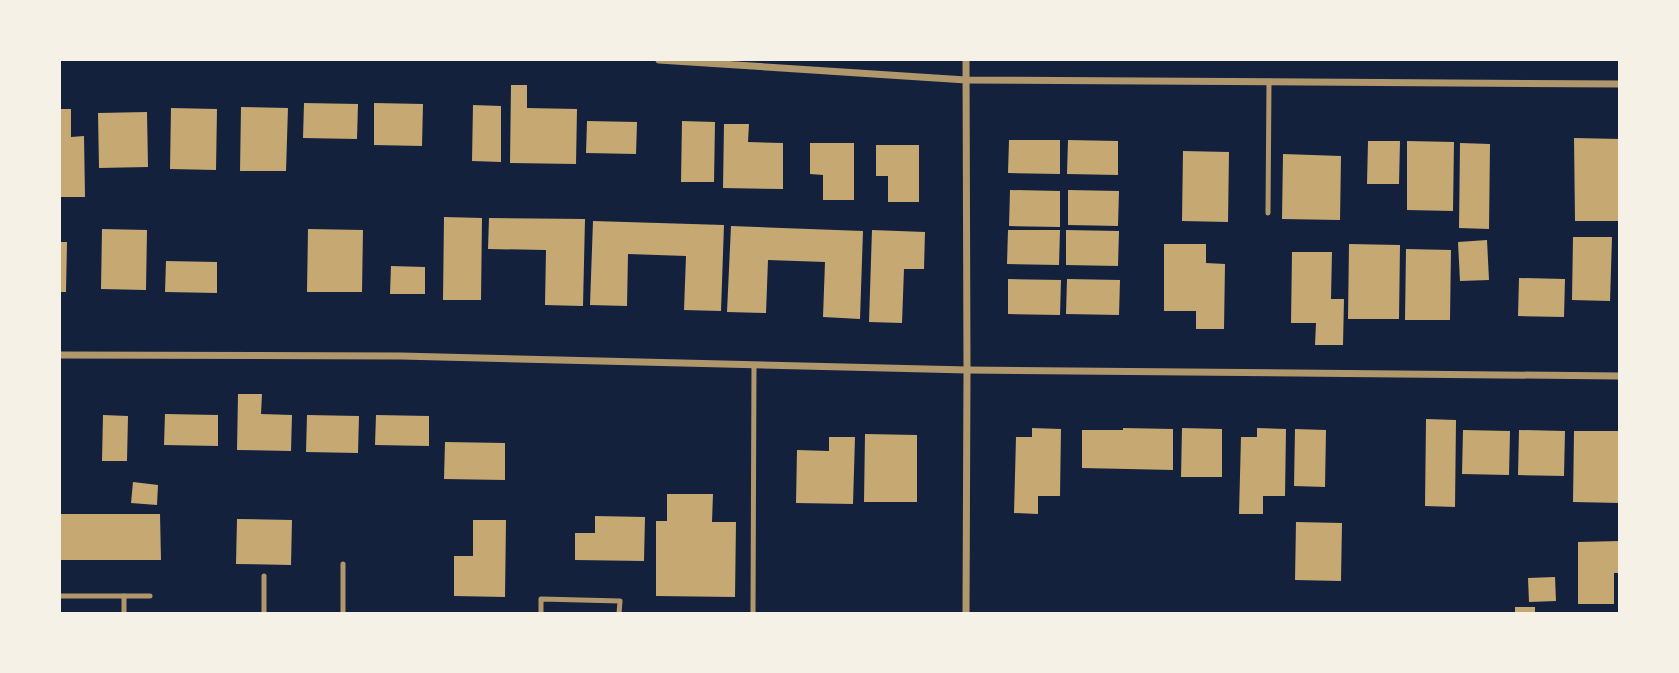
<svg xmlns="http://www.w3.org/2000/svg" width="1679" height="673" font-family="'PT Sans Narrow',sans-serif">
<rect width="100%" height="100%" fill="#14213d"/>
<g fill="#c6a872">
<path d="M 511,85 L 527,85 L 527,108 L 577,109 L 576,164 L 510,163 Z"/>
<path d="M 304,103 L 358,104 L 357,139 L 303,138 Z"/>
<path d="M 374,103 L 423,104 L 422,146 L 374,145 Z"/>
<path d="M 473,105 L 501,106 L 501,162 L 472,161 Z"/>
<path d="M 241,107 L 288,108 L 286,171 L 240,171 Z"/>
<path d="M 171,108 L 217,109 L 216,170 L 170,169 Z"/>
<path d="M 60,109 L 71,109 L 71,137 L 84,136 L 85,197 L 60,197 Z"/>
<path d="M 147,112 L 148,167 L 99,168 L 98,113 Z"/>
<path d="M 587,121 L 637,122 L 636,154 L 586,153 Z"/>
<path d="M 682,121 L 715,122 L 714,182 L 681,182 Z"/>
<path d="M 724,124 L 749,124 L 748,142 L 783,143 L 783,189 L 723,188 Z"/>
<path d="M 1574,138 L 1620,139 L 1620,221 L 1575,221 Z"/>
<path d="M 1009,140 L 1060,140 L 1060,174 L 1008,173 Z"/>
<path d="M 1068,140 L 1118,141 L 1118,175 L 1067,174 Z"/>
<path d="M 1368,141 L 1400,141 L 1399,184 L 1367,184 Z"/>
<path d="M 1407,141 L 1454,142 L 1453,211 L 1407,210 Z"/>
<path d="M 810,143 L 854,143 L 854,200 L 823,200 L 823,175 L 810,174 Z"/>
<path d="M 1460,143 L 1490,144 L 1489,229 L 1459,228 Z"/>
<path d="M 876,145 L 919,145 L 919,202 L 888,202 L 888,176 L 876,176 Z"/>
<path d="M 1183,151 L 1229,152 L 1228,222 L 1182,221 Z"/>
<path d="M 1283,154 L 1341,156 L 1340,220 L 1282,219 Z"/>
<path d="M 1010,190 L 1060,191 L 1060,227 L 1009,226 Z"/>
<path d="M 1068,190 L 1119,191 L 1118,226 L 1068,225 Z"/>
<path d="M 444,217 L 482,218 L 481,300 L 443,300 Z"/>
<path d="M 489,218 L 585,219 L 583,306 L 545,305 L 546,250 L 488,249 Z"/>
<path d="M 593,221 L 724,225 L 721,311 L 684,310 L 686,256 L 628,254 L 627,306 L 590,305 Z"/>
<path d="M 731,226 L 863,231 L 860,319 L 823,317 L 825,262 L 768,260 L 766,313 L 727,312 Z"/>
<path d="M 102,229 L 147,230 L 146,290 L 101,289 Z"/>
<path d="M 308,229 L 363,230 L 362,292 L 307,292 Z"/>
<path d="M 872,230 L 925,232 L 924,269 L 904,269 L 902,323 L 869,322 Z"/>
<path d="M 1008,230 L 1060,230 L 1059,265 L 1007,264 Z"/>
<path d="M 1066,230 L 1119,231 L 1118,266 L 1066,265 Z"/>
<path d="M 1573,237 L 1612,237 L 1610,301 L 1572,300 Z"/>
<path d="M 1487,240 L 1489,280 L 1460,281 L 1458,242 Z"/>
<path d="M 60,242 L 67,242 L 66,292 L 60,292 Z"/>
<path d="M 1164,244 L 1206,244 L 1206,263 L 1225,264 L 1224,329 L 1196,329 L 1196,311 L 1164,311 Z"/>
<path d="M 1349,244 L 1400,245 L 1399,319 L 1348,319 Z"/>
<path d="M 1406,249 L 1451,250 L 1450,320 L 1405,320 Z"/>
<path d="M 1292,252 L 1332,252 L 1331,299 L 1344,299 L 1343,345 L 1315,345 L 1316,323 L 1291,323 Z"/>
<path d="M 166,261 L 217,262 L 217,293 L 165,292 Z"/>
<path d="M 391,266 L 425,267 L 425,294 L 390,294 Z"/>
<path d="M 1519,278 L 1565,279 L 1564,317 L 1518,316 Z"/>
<path d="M 1008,279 L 1061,280 L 1060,315 L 1008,314 Z"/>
<path d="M 1067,279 L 1120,280 L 1119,315 L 1066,314 Z"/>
<path d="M 238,394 L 262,394 L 261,414 L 292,415 L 291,451 L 237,450 Z"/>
<path d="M 165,414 L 218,415 L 218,446 L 164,445 Z"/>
<path d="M 103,415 L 128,416 L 127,461 L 102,461 Z"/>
<path d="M 307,415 L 359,416 L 358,453 L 306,452 Z"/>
<path d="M 376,415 L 429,416 L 429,446 L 375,445 Z"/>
<path d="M 1426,419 L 1456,420 L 1455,507 L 1425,506 Z"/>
<path d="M 1032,428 L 1061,429 L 1060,496 L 1038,496 L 1038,514 L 1014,513 L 1016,437 L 1032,437 Z"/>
<path d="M 1123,428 L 1173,429 L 1173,470 L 1082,468 L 1082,430 L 1123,430 Z"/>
<path d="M 1182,428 L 1222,429 L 1222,477 L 1181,477 Z"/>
<path d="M 1257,428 L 1286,429 L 1285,496 L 1263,496 L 1263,514 L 1239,514 L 1241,437 L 1257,437 Z"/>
<path d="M 1295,429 L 1326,430 L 1325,487 L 1294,486 Z"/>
<path d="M 1463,430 L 1510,431 L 1509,475 L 1462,474 Z"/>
<path d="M 1519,430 L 1565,431 L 1564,476 L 1518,475 Z"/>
<path d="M 1574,431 L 1620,431 L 1620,503 L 1573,502 Z"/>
<path d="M 865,434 L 917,435 L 917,502 L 864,502 Z"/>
<path d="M 829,437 L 855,437 L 853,504 L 796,503 L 797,450 L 829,451 Z"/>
<path d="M 445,442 L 505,443 L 505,480 L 444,479 Z"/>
<path d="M 133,482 L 158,485 L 157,505 L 131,503 Z"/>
<path d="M 667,494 L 713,494 L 712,522 L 736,522 L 735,597 L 656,596 L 656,521 L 667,521 Z"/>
<path d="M 60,514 L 160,514 L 161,560 L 60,560 Z"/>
<path d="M 595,516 L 645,517 L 644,561 L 575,560 L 575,533 L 595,533 Z"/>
<path d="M 237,519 L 292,520 L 291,565 L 236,564 Z"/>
<path d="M 473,520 L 506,520 L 505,597 L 454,596 L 454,556 L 473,556 Z"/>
<path d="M 1296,522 L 1342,523 L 1341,581 L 1295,580 Z"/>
<path d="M 1620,541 L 1620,573 L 1614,573 L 1614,604 L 1578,604 L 1578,542 Z"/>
<path d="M 1555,577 L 1556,601 L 1529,602 L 1528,578 Z"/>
<rect x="1515" y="607" width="20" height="7"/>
</g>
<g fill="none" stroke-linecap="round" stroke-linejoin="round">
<g stroke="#b1986c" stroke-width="5">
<path d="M 1268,213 L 1269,82"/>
<path d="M 343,564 L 343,614"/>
<path d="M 60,596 L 150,596"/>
<path d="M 124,596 L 124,614"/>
<path d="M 264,614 L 264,576"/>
<path d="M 541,614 L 541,599 L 620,601 L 619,614"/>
<path d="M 753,614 L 754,365"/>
</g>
<g stroke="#b1986c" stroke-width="7">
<path d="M 659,60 L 966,80 L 1620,84"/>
<path d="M 966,60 L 967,370 L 966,614"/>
<path d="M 60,355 L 401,356 L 967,370 L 1620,376"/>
</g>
</g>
<rect width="1679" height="673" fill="none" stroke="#f6f1e7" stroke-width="122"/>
</svg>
